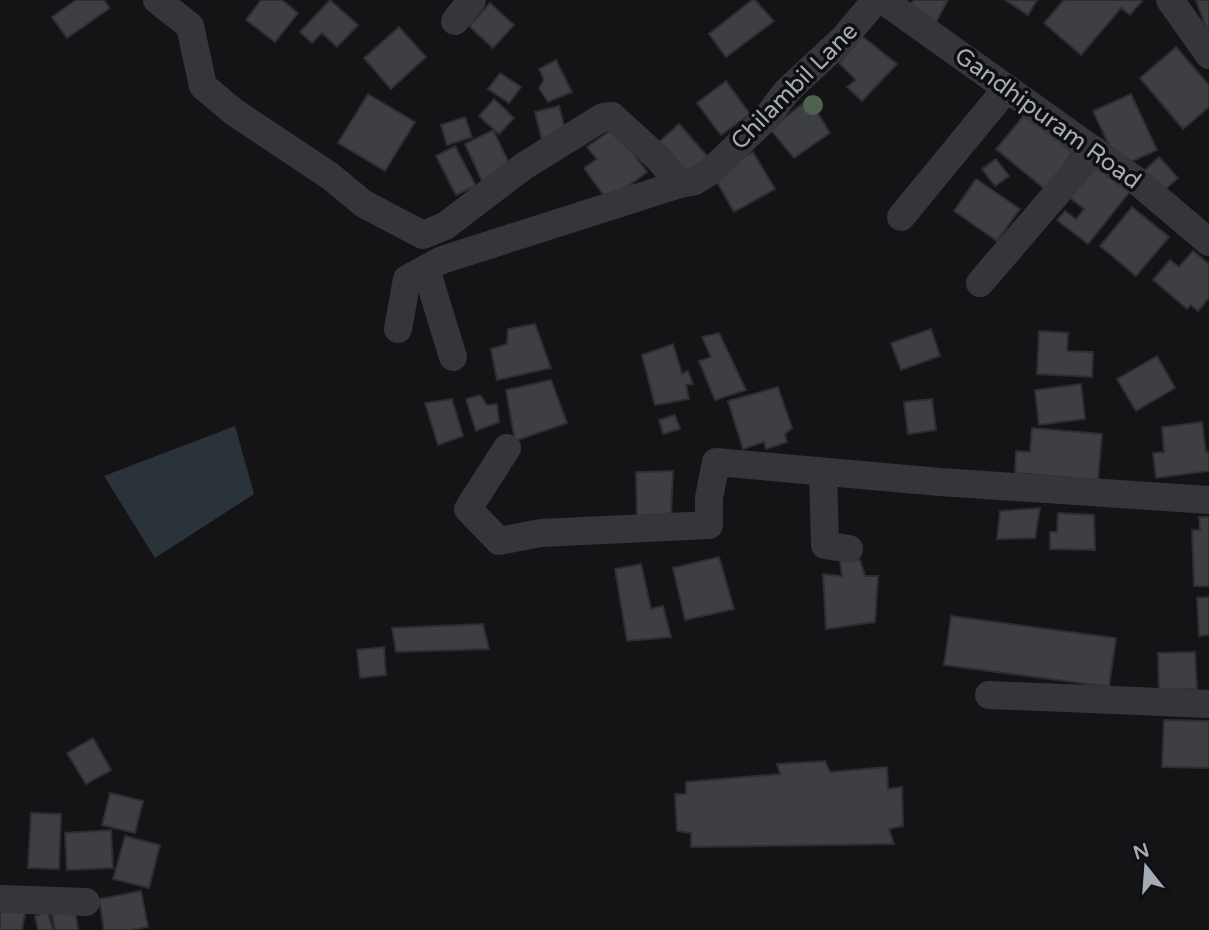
<svg xmlns="http://www.w3.org/2000/svg" width="1209" height="930" font-family="'Varela Round',sans-serif">
<rect width="100%" height="100%" fill="#141416"/>
<path fill="#2a333a" d="M 235,426 L 254,494 L 155,558 L 104,476 Z"/>
<g fill="#3e3f43" stroke="#2e2e32" stroke-width="2">
<path d="M 76,0 L 104,0 L 110,8 L 67,38 L 52,17 Z"/>
<path d="M 261,0 L 282,0 L 298,13 L 275,42 L 246,20 Z"/>
<path d="M 330,0 L 358,25 L 337,47 L 322,33 L 312,43 L 300,32 Z"/>
<path d="M 752,0 L 755,0 L 774,21 L 726,57 L 709,34 Z"/>
<path d="M 913,0 L 948,0 L 936,22 L 910,7 Z"/>
<path d="M 1005,0 L 1037,0 L 1028,15 Z"/>
<path d="M 1064,0 L 1141,0 L 1142,1 L 1130,15 L 1121,8 L 1081,55 L 1044,23 Z"/>
<path d="M 1196,0 L 1209,0 L 1209,36 Z"/>
<path d="M 490,3 L 514,25 L 493,48 L 469,26 Z"/>
<path d="M 399,27 L 426,57 L 391,89 L 364,58 Z"/>
<path d="M 862,36 L 897,64 L 862,101 L 847,87 L 856,80 L 839,63 Z"/>
<path d="M 1176,47 L 1209,85 L 1209,107 L 1183,129 L 1140,78 Z"/>
<path d="M 556,60 L 572,92 L 548,102 L 539,88 L 544,80 L 539,69 Z"/>
<path d="M 500,73 L 521,87 L 509,103 L 488,89 Z"/>
<path d="M 726,81 L 750,114 L 721,135 L 697,103 Z"/>
<path d="M 368,94 L 415,122 L 385,171 L 338,143 Z"/>
<path d="M 1131,94 L 1157,150 L 1119,167 L 1093,111 Z"/>
<path d="M 494,99 L 514,118 L 499,134 L 479,116 Z"/>
<path d="M 809,99 L 830,133 L 794,158 L 770,129 Z"/>
<path d="M 559,106 L 566,133 L 542,140 L 535,112 Z"/>
<path d="M 1025,114 L 1073,153 L 1066,161 L 1075,168 L 1047,191 L 996,149 Z"/>
<path d="M 465,117 L 472,137 L 447,145 L 441,125 Z"/>
<path d="M 679,124 L 708,157 L 686,175 L 658,143 Z"/>
<path d="M 614,128 L 647,172 L 608,201 L 584,168 L 597,159 L 587,147 Z"/>
<path d="M 493,130 L 511,167 L 482,181 L 465,144 Z"/>
<path d="M 455,146 L 476,186 L 456,195 L 436,156 Z"/>
<path d="M 753,152 L 775,189 L 734,212 L 713,175 Z"/>
<path d="M 1159,157 L 1178,178 L 1161,193 L 1142,173 Z"/>
<path d="M 996,159 L 1009,176 L 995,186 L 982,169 Z"/>
<path d="M 1096,163 L 1131,190 L 1088,244 L 1057,220 L 1065,211 L 1076,219 L 1084,209 L 1069,197 Z"/>
<path d="M 976,179 L 1020,209 L 997,241 L 954,211 Z"/>
<path d="M 1132,207 L 1169,237 L 1136,276 L 1100,246 Z"/>
<path d="M 1193,251 L 1209,264 L 1209,298 L 1198,311 L 1191,305 L 1187,309 L 1153,280 L 1170,260 L 1179,267 Z"/>
<path d="M 535,324 L 551,368 L 497,380 L 491,349 L 507,344 L 508,329 Z"/>
<path d="M 931,329 L 940,356 L 901,370 L 891,343 Z"/>
<path d="M 1039,331 L 1068,333 L 1067,351 L 1093,352 L 1092,377 L 1037,374 Z"/>
<path d="M 719,333 L 746,390 L 715,400 L 699,361 L 711,357 L 702,337 Z"/>
<path d="M 673,344 L 682,374 L 688,371 L 693,384 L 686,385 L 689,399 L 655,405 L 642,355 Z"/>
<path d="M 1157,356 L 1175,388 L 1136,411 L 1117,379 Z"/>
<path d="M 551,380 L 567,423 L 515,441 L 506,390 Z"/>
<path d="M 1081,384 L 1085,419 L 1039,425 L 1035,390 Z"/>
<path d="M 778,387 L 792,428 L 785,434 L 787,442 L 766,449 L 764,442 L 743,449 L 728,401 Z"/>
<path d="M 480,395 L 487,405 L 497,404 L 499,422 L 476,431 L 466,399 Z"/>
<path d="M 452,399 L 463,436 L 438,445 L 425,403 Z"/>
<path d="M 932,399 L 936,430 L 908,434 L 904,402 Z"/>
<path d="M 675,415 L 680,429 L 663,434 L 659,420 Z"/>
<path d="M 1202,422 L 1206,452 L 1209,452 L 1209,471 L 1156,478 L 1153,453 L 1164,452 L 1162,427 Z"/>
<path d="M 1032,428 L 1102,434 L 1098,480 L 1015,473 L 1016,451 L 1030,452 Z"/>
<path d="M 673,471 L 671,516 L 637,516 L 636,472 Z"/>
<path d="M 1040,508 L 1035,538 L 997,539 L 1000,511 Z"/>
<path d="M 1058,513 L 1094,515 L 1095,550 L 1050,549 L 1050,532 L 1057,532 Z"/>
<path d="M 1199,517 L 1209,517 L 1209,586 L 1194,586 L 1192,530 L 1200,530 Z"/>
<path d="M 719,557 L 734,609 L 685,620 L 673,568 Z"/>
<path d="M 840,559 L 860,560 L 865,576 L 878,576 L 875,622 L 826,629 L 823,574 L 842,576 Z"/>
<path d="M 641,564 L 651,609 L 663,606 L 671,637 L 627,641 L 615,569 Z"/>
<path d="M 1209,597 L 1209,635 L 1199,636 L 1197,598 Z"/>
<path d="M 951,616 L 1116,638 L 1109,687 L 944,665 Z"/>
<path d="M 483,624 L 489,649 L 396,652 L 392,628 Z"/>
<path d="M 384,647 L 386,675 L 360,678 L 357,650 Z"/>
<path d="M 1195,652 L 1197,689 L 1159,690 L 1158,653 Z"/>
<path d="M 1164,720 L 1209,721 L 1209,768 L 1162,767 Z"/>
<path d="M 93,738 L 111,770 L 86,784 L 67,753 Z"/>
<path d="M 825,761 L 830,772 L 887,767 L 888,789 L 902,787 L 903,826 L 889,829 L 894,844 L 691,847 L 691,833 L 677,831 L 675,794 L 686,794 L 686,782 L 780,774 L 777,764 Z"/>
<path d="M 110,793 L 143,801 L 135,833 L 102,825 Z"/>
<path d="M 31,813 L 61,814 L 59,869 L 28,868 Z"/>
<path d="M 111,830 L 113,868 L 67,870 L 65,833 Z"/>
<path d="M 125,836 L 160,845 L 149,888 L 113,879 Z"/>
<path d="M 141,891 L 148,927 L 130,930 L 104,930 L 99,899 Z"/>
<path d="M 0,903 L 26,908 L 22,930 L 0,930 Z"/>
<path d="M 75,910 L 78,930 L 55,930 L 52,915 Z"/>
<path d="M 48,912 L 53,930 L 38,930 L 35,916 Z"/>
</g>
<g fill="none" stroke-linecap="round" stroke-linejoin="round">
<g stroke="#35363b" stroke-width="28">
<path d="M 157,0 L 190,26 L 203,86 L 234,112 L 330,176 L 364,204 L 423,235 L 445,226 L 524,166 L 603,117 L 612,116 L 659,159 L 680,184 L 695,181 L 711,171 L 767,117 L 787,91 L 843,39 L 876,0"/>
<path d="M 883,0 L 1138,182 L 1209,242"/>
<path d="M 1170,0 L 1209,55"/>
<path d="M 455,21 L 472,0"/>
<path d="M 901,217 L 1007,88"/>
<path d="M 426,269 L 453,357"/>
<path d="M 980,283 L 1094,150"/>
<path d="M 398,329 L 407,279 L 442,260 L 680,184"/>
<path d="M 507,448 L 468,509 L 499,541 L 541,533 L 709,525 L 709,498 L 716,462 L 940,482 L 1209,500"/>
<path d="M 823,472 L 825,545 L 849,549"/>
<path d="M 989,695 L 1209,704"/>
<path d="M 0,899 L 86,902"/>
</g>
</g>
<circle fill="#4d624f" cx="813" cy="105" r="10"/>
<g text-anchor="middle" stroke-width="7" stroke-linejoin="round" paint-order="stroke">
<g font-size="24" fill="#a5abb6" stroke="#0f0f11">
<text transform="translate(794 86) rotate(-45)" y="8">Chilambil Lane</text>
<text transform="translate(1048 118) rotate(36)" y="8">Gandhipuram Road</text>
</g>
</g>
<g transform="translate(1146 867) rotate(343)" stroke="#0f0f11" stroke-width="5" paint-order="stroke">
<path d="M0-5L12 26L0 18L-12 26Z" fill="#a5abb6"/>
<text y="-10" font-size="19" font-weight="bold" text-anchor="middle" fill="#a5abb6">N</text>
</g>
</svg>
